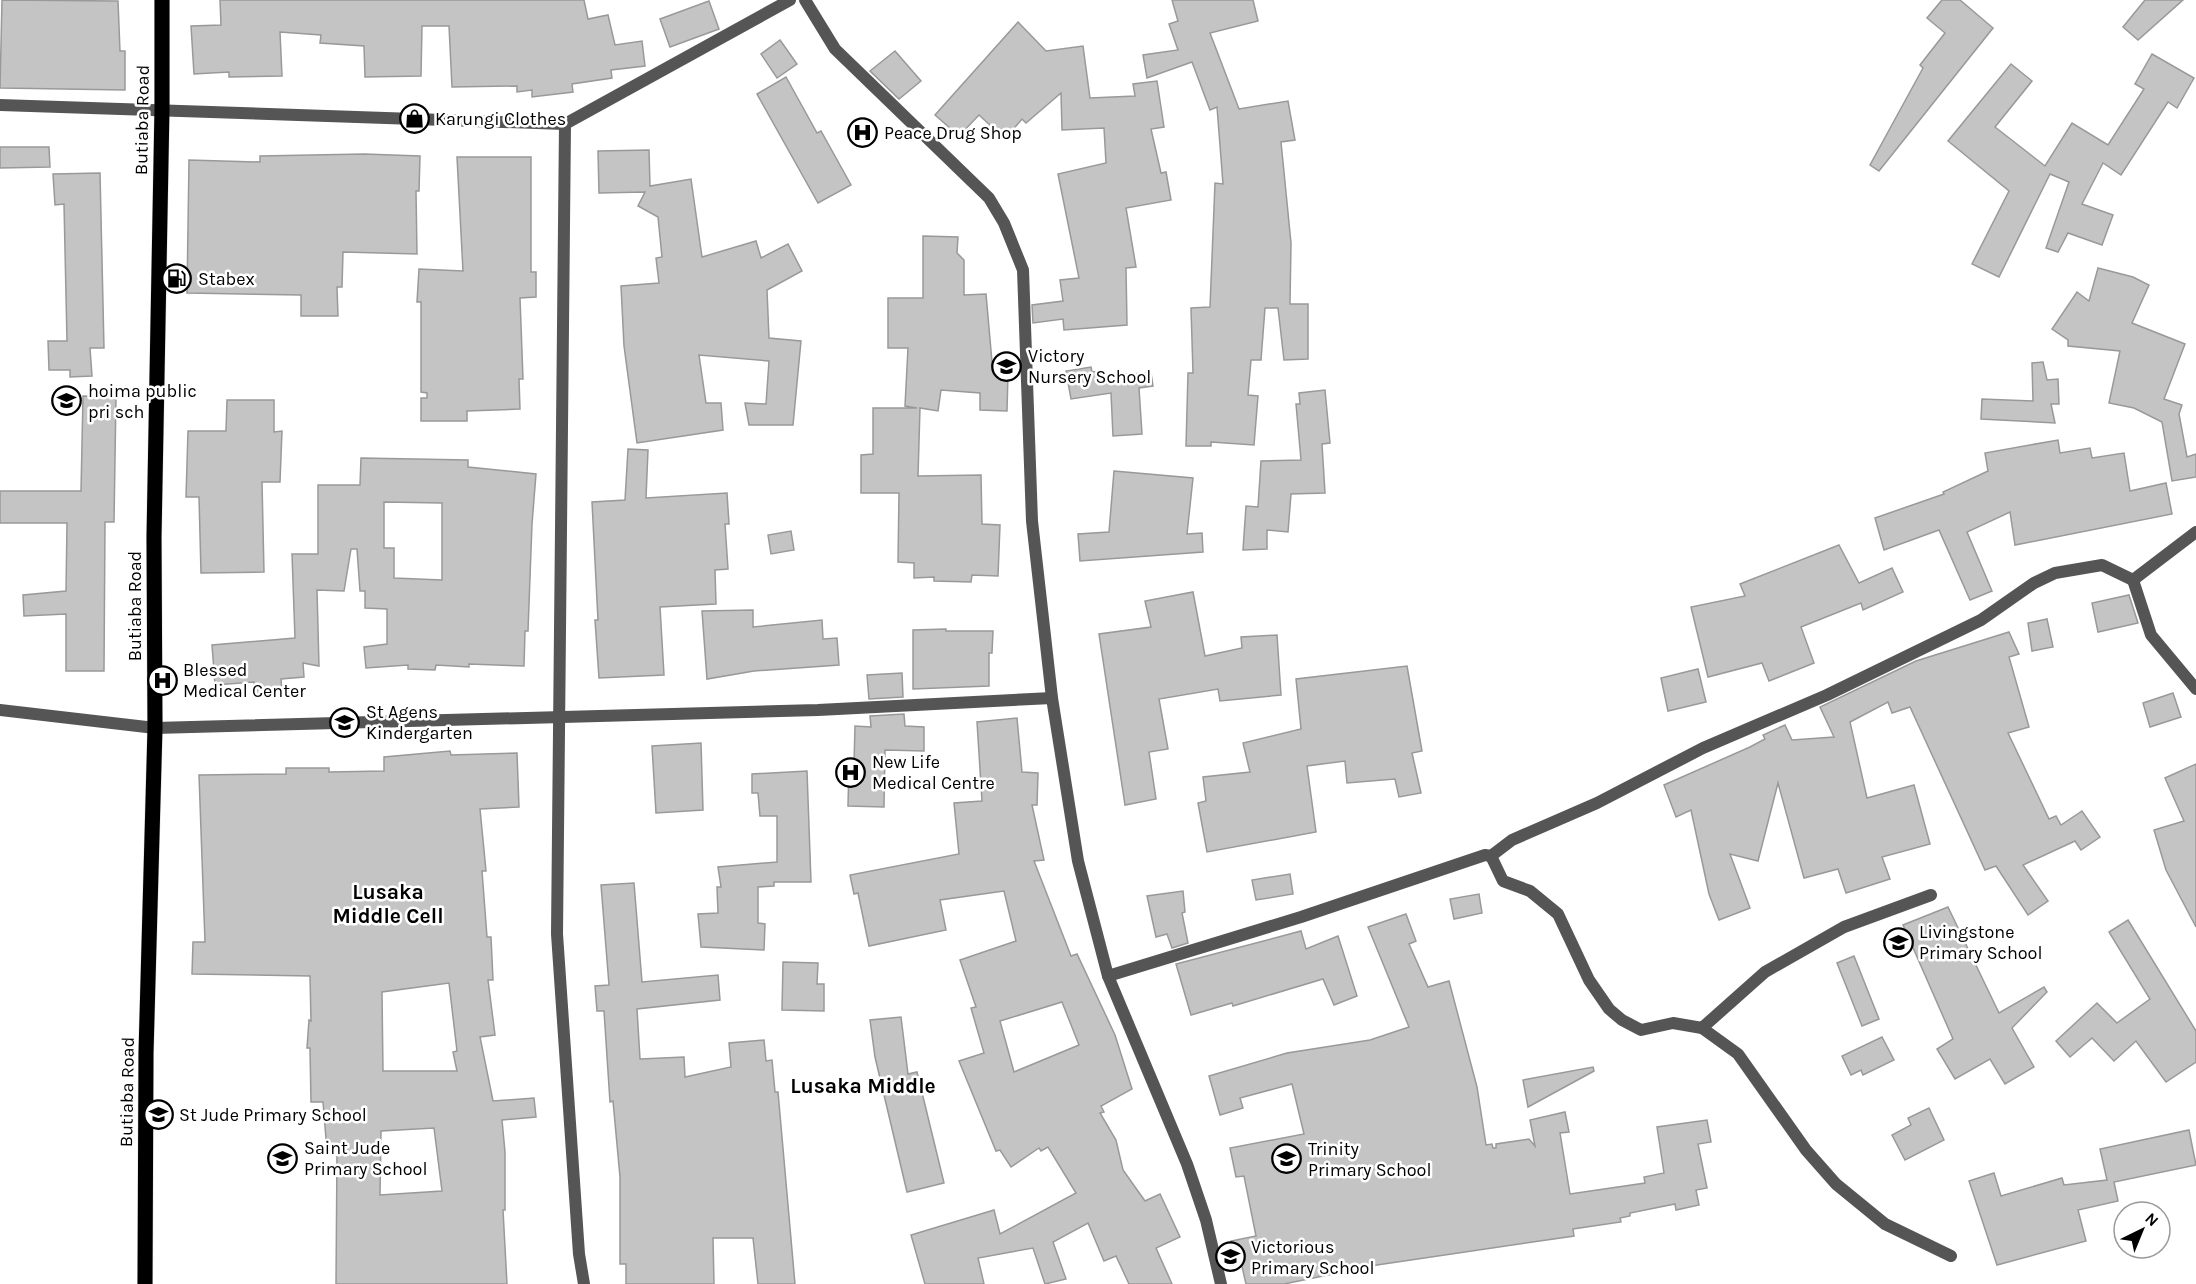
<svg xmlns="http://www.w3.org/2000/svg" width="2196" height="1284" font-family="Karla,sans-serif">
<rect width="100%" height="100%" fill="#fff"/>
<g fill="#c4c4c4" stroke="#999" stroke-width="1.5" fill-rule="evenodd">
<path d="M 2,0 L 118,1 L 120,51 L 125,51 L 125,90 L 0,88 Z"/>
<path d="M 220,0 L 584,0 L 588,19 L 608,15 L 615,45 L 642,41 L 645,66 L 611,70 L 612,78 L 572,84 L 573,92 L 532,97 L 532,90 L 517,92 L 517,86 L 452,87 L 449,26 L 422,26 L 421,76 L 365,77 L 364,46 L 320,43 L 321,35 L 280,32 L 282,76 L 229,77 L 229,72 L 194,74 L 191,26 L 221,25 Z"/>
<path d="M 1172,0 L 1253,0 L 1258,21 L 1210,33 L 1239,109 L 1288,101 L 1295,140 L 1281,142 L 1291,243 L 1290,304 L 1308,304 L 1308,359 L 1284,360 L 1278,308 L 1265,308 L 1261,360 L 1251,360 L 1248,395 L 1258,396 L 1254,445 L 1211,442 L 1211,446 L 1186,446 L 1188,373 L 1193,373 L 1191,308 L 1210,307 L 1215,183 L 1223,184 L 1217,107 L 1210,110 L 1192,62 L 1147,78 L 1143,55 L 1178,50 L 1169,24 L 1178,21 Z"/>
<path d="M 1942,0 L 1960,0 L 1993,28 L 1879,171 L 1870,165 L 1923,68 L 1920,65 L 1945,33 L 1927,18 Z"/>
<path d="M 2145,0 L 2183,0 L 2138,40 L 2123,27 Z"/>
<path d="M 709,1 L 719,29 L 670,47 L 660,19 Z"/>
<path d="M 1018,22 L 1046,51 L 1083,46 L 1090,98 L 1135,96 L 1133,84 L 1157,81 L 1164,127 L 1151,129 L 1161,173 L 1166,172 L 1171,200 L 1126,208 L 1136,267 L 1126,268 L 1127,325 L 1064,330 L 1063,319 L 1033,323 L 1032,305 L 1063,301 L 1060,280 L 1079,278 L 1058,174 L 1106,163 L 1104,128 L 1062,130 L 1061,93 L 1026,123 L 1022,119 L 1005,139 L 979,115 L 959,136 L 935,115 Z"/>
<path d="M 780,40 L 797,64 L 777,78 L 761,54 Z"/>
<path d="M 895,51 L 921,81 L 899,99 L 870,71 Z"/>
<path d="M 2152,54 L 2194,78 L 2177,108 L 2168,102 L 2121,175 L 2103,163 L 2082,204 L 2113,215 L 2102,245 L 2068,233 L 2058,252 L 2046,248 L 2069,182 L 2050,174 L 1999,277 L 1972,264 L 2009,191 L 1948,141 L 2011,64 L 2032,81 L 1995,127 L 2045,166 L 2072,123 L 2108,145 L 2144,89 L 2135,84 Z"/>
<path d="M 786,77 L 817,133 L 821,131 L 851,185 L 818,203 L 757,94 Z"/>
<path d="M 0,147 L 49,147 L 50,167 L 0,168 Z"/>
<path d="M 649,150 L 650,186 L 691,179 L 702,257 L 756,241 L 761,258 L 788,244 L 802,271 L 767,290 L 769,338 L 801,341 L 793,425 L 749,425 L 745,403 L 766,404 L 769,361 L 699,355 L 706,403 L 721,403 L 723,430 L 637,443 L 624,346 L 621,286 L 659,283 L 656,258 L 662,257 L 658,217 L 638,206 L 645,192 L 599,193 L 598,151 Z"/>
<path d="M 364,154 L 420,156 L 419,191 L 416,191 L 417,254 L 343,252 L 342,287 L 337,287 L 338,316 L 301,316 L 301,295 L 187,293 L 189,160 L 260,162 L 260,156 Z"/>
<path d="M 457,157 L 531,157 L 531,272 L 536,272 L 536,297 L 520,298 L 523,379 L 519,379 L 520,409 L 467,411 L 467,421 L 421,421 L 421,398 L 427,398 L 427,393 L 421,392 L 421,302 L 417,302 L 419,269 L 463,271 Z"/>
<path d="M 100,173 L 104,348 L 90,348 L 92,376 L 70,377 L 70,370 L 49,370 L 48,341 L 67,341 L 64,204 L 55,205 L 53,174 Z"/>
<path d="M 923,236 L 958,237 L 957,253 L 964,260 L 964,295 L 986,294 L 993,373 L 1008,374 L 1007,411 L 980,410 L 980,393 L 941,390 L 938,411 L 920,408 L 918,476 L 981,475 L 982,524 L 1000,525 L 998,576 L 972,575 L 971,582 L 934,581 L 934,577 L 914,578 L 914,563 L 898,562 L 899,493 L 861,493 L 861,455 L 873,454 L 873,408 L 917,408 L 905,406 L 908,348 L 888,348 L 888,298 L 923,298 Z"/>
<path d="M 2098,268 L 2133,277 L 2149,285 L 2132,323 L 2185,344 L 2164,399 L 2182,405 L 2179,414 L 2187,457 L 2196,454 L 2196,477 L 2172,481 L 2162,422 L 2134,408 L 2109,403 L 2120,351 L 2068,346 L 2068,340 L 2052,329 L 2077,292 L 2089,301 Z"/>
<path d="M 2043,362 L 2047,380 L 2058,379 L 2059,404 L 2051,404 L 2055,423 L 1981,419 L 1982,399 L 2033,401 L 2032,363 Z"/>
<path d="M 1091,367 L 1092,372 L 1101,371 L 1102,375 L 1151,373 L 1153,386 L 1139,388 L 1142,434 L 1113,436 L 1111,393 L 1071,399 L 1066,371 Z"/>
<path d="M 1325,390 L 1330,443 L 1322,444 L 1325,493 L 1291,494 L 1288,532 L 1267,530 L 1267,549 L 1243,550 L 1246,506 L 1258,507 L 1261,461 L 1301,460 L 1296,404 L 1300,404 L 1299,393 Z"/>
<path d="M 83,396 L 116,397 L 114,522 L 105,522 L 104,671 L 66,671 L 66,614 L 24,616 L 23,595 L 66,591 L 67,523 L 0,523 L 0,491 L 81,491 Z"/>
<path d="M 227,400 L 274,400 L 274,432 L 282,431 L 280,482 L 262,482 L 264,572 L 201,573 L 199,497 L 186,497 L 188,431 L 226,431 Z"/>
<path d="M 2058,440 L 2060,453 L 2090,448 L 2092,458 L 2124,453 L 2130,491 L 2166,483 L 2172,514 L 2015,545 L 2010,512 L 1967,532 L 1992,591 L 1970,600 L 1939,530 L 1884,550 L 1875,518 L 1944,494 L 1943,492 L 1988,471 L 1985,453 Z"/>
<path d="M 628,449 L 648,450 L 646,498 L 727,493 L 729,524 L 725,524 L 728,569 L 715,570 L 716,604 L 660,607 L 664,675 L 599,678 L 595,620 L 598,620 L 592,502 L 625,500 Z"/>
<path d="M 361,458 L 468,460 L 468,467 L 536,474 L 532,524 L 528,631 L 525,631 L 524,666 L 469,664 L 469,667 L 436,665 L 435,670 L 408,669 L 408,665 L 366,668 L 364,647 L 387,644 L 387,609 L 365,608 L 365,591 L 360,591 L 357,549 L 351,549 L 344,591 L 317,590 L 319,666 L 303,663 L 304,677 L 281,679 L 282,692 L 255,695 L 254,682 L 215,685 L 212,645 L 295,638 L 292,554 L 318,554 L 318,485 L 360,485 ZM 384,502 L 442,503 L 442,580 L 394,578 L 394,548 L 384,548 Z"/>
<path d="M 1114,471 L 1193,478 L 1187,534 L 1202,533 L 1203,552 L 1080,561 L 1078,534 L 1109,532 Z"/>
<path d="M 791,531 L 794,550 L 771,554 L 768,535 Z"/>
<path d="M 1839,545 L 1859,583 L 1892,568 L 1903,592 L 1863,610 L 1861,603 L 1801,627 L 1814,663 L 1769,681 L 1762,663 L 1708,677 L 1691,607 L 1745,596 L 1740,584 Z"/>
<path d="M 1193,592 L 1205,656 L 1242,648 L 1241,637 L 1277,635 L 1281,695 L 1220,701 L 1218,689 L 1159,699 L 1168,749 L 1149,752 L 1156,799 L 1125,805 L 1099,634 L 1151,627 L 1145,601 Z"/>
<path d="M 2129,595 L 2138,623 L 2098,632 L 2092,603 Z"/>
<path d="M 753,610 L 753,627 L 822,620 L 823,639 L 837,638 L 839,665 L 754,671 L 707,679 L 702,611 Z"/>
<path d="M 2047,619 L 2053,647 L 2032,651 L 2028,623 Z"/>
<path d="M 946,629 L 946,631 L 993,631 L 992,653 L 989,653 L 989,686 L 913,689 L 913,630 Z"/>
<path d="M 2009,632 L 2019,654 L 2009,657 L 2029,727 L 2008,733 L 2049,819 L 2056,816 L 2061,825 L 2082,811 L 2100,837 L 2081,850 L 2075,841 L 2023,865 L 2048,901 L 2028,915 L 1996,866 L 1985,870 L 1910,707 L 1892,713 L 1888,702 L 1850,722 L 1867,798 L 1914,785 L 1930,844 L 1882,857 L 1890,879 L 1846,893 L 1838,869 L 1804,878 L 1778,783 L 1758,861 L 1730,854 L 1750,908 L 1719,920 L 1709,894 L 1691,810 L 1676,817 L 1664,785 L 1750,747 L 1765,739 L 1763,735 L 1785,725 L 1792,740 L 1834,737 L 1820,707 L 1916,661 Z"/>
<path d="M 1407,666 L 1422,751 L 1412,753 L 1421,793 L 1399,797 L 1395,779 L 1347,783 L 1345,761 L 1307,766 L 1316,832 L 1207,852 L 1198,803 L 1206,801 L 1203,777 L 1250,772 L 1243,743 L 1301,729 L 1296,679 Z"/>
<path d="M 1698,669 L 1706,702 L 1668,711 L 1661,678 Z"/>
<path d="M 902,673 L 903,697 L 869,699 L 867,675 Z"/>
<path d="M 2173,693 L 2181,717 L 2150,727 L 2143,703 Z"/>
<path d="M 904,714 L 905,726 L 924,727 L 924,751 L 885,750 L 884,807 L 848,806 L 849,764 L 854,764 L 855,726 L 871,727 L 870,716 Z"/>
<path d="M 1017,718 L 1022,772 L 1038,773 L 1037,805 L 1032,805 L 1044,860 L 1034,861 L 1071,956 L 1077,954 L 1115,1035 L 1132,1089 L 1101,1106 L 1104,1112 L 1100,1113 L 1116,1140 L 1123,1170 L 1145,1201 L 1160,1194 L 1180,1237 L 1156,1248 L 1172,1284 L 1129,1284 L 1116,1256 L 1104,1261 L 1088,1223 L 1053,1242 L 1066,1279 L 1045,1284 L 1033,1248 L 978,1258 L 984,1284 L 925,1284 L 911,1235 L 994,1210 L 1000,1234 L 1076,1193 L 1048,1147 L 1041,1151 L 1039,1148 L 1011,1167 L 1000,1150 L 996,1151 L 959,1061 L 984,1053 L 971,1008 L 976,1007 L 960,960 L 1016,941 L 1004,891 L 940,900 L 946,930 L 869,946 L 858,893 L 854,894 L 850,875 L 959,854 L 954,803 L 982,801 L 977,722 ZM 1062,1002 L 1079,1045 L 1014,1072 L 1000,1021 Z"/>
<path d="M 701,743 L 703,810 L 656,813 L 652,746 Z"/>
<path d="M 450,751 L 451,755 L 517,753 L 519,807 L 480,809 L 486,871 L 482,871 L 487,937 L 491,937 L 493,980 L 488,980 L 495,1035 L 480,1037 L 493,1101 L 534,1098 L 536,1117 L 502,1120 L 505,1152 L 505,1210 L 503,1210 L 507,1284 L 336,1284 L 337,1151 L 327,1151 L 323,1102 L 311,1102 L 310,1048 L 307,1048 L 309,1020 L 311,1021 L 310,976 L 192,974 L 193,942 L 205,942 L 199,775 L 286,774 L 286,768 L 329,768 L 329,772 L 384,771 L 384,757 ZM 449,983 L 457,1051 L 453,1052 L 457,1071 L 383,1071 L 382,992 ZM 434,1128 L 442,1191 L 380,1195 L 381,1131 Z"/>
<path d="M 2196,764 L 2196,927 L 2166,870 L 2154,830 L 2184,821 L 2165,778 Z"/>
<path d="M 807,771 L 811,882 L 774,882 L 774,886 L 758,887 L 758,923 L 765,924 L 764,950 L 701,947 L 698,914 L 718,913 L 717,887 L 721,887 L 718,867 L 777,862 L 777,816 L 760,816 L 758,793 L 752,793 L 752,774 Z"/>
<path d="M 1290,874 L 1293,894 L 1256,900 L 1252,880 Z"/>
<path d="M 634,883 L 642,982 L 718,975 L 720,1000 L 637,1009 L 640,1059 L 684,1057 L 685,1077 L 731,1067 L 729,1043 L 764,1040 L 766,1061 L 772,1060 L 775,1092 L 778,1092 L 795,1284 L 758,1284 L 753,1238 L 713,1238 L 714,1284 L 626,1284 L 626,1264 L 620,1264 L 620,1177 L 613,1101 L 610,1102 L 604,1011 L 597,1011 L 595,986 L 609,985 L 601,885 Z"/>
<path d="M 1183,891 L 1185,912 L 1182,913 L 1188,943 L 1172,948 L 1167,934 L 1156,937 L 1147,896 Z"/>
<path d="M 1479,894 L 1482,913 L 1454,919 L 1450,899 Z"/>
<path d="M 1948,907 L 1999,1013 L 2044,987 L 2047,992 L 2012,1028 L 2034,1067 L 2005,1084 L 1990,1059 L 1955,1079 L 1937,1049 L 1953,1039 L 1903,925 Z"/>
<path d="M 1406,914 L 1416,941 L 1409,944 L 1428,987 L 1449,981 L 1477,1087 L 1486,1145 L 1492,1144 L 1493,1148 L 1496,1148 L 1496,1144 L 1529,1139 L 1535,1146 L 1530,1120 L 1565,1112 L 1569,1132 L 1560,1133 L 1570,1194 L 1645,1183 L 1644,1177 L 1664,1173 L 1657,1127 L 1707,1120 L 1711,1142 L 1698,1144 L 1707,1188 L 1696,1190 L 1699,1205 L 1676,1210 L 1675,1204 L 1630,1213 L 1630,1216 L 1620,1218 L 1621,1222 L 1573,1229 L 1574,1236 L 1377,1265 L 1284,1284 L 1246,1284 L 1241,1262 L 1235,1263 L 1231,1241 L 1256,1236 L 1244,1176 L 1236,1177 L 1230,1148 L 1304,1134 L 1292,1084 L 1240,1098 L 1243,1108 L 1220,1115 L 1209,1076 L 1287,1053 L 1370,1040 L 1409,1027 L 1368,927 Z"/>
<path d="M 2128,920 L 2196,1031 L 2196,1062 L 2166,1082 L 2136,1041 L 2114,1061 L 2092,1038 L 2070,1057 L 2056,1041 L 2097,1003 L 2117,1023 L 2150,999 L 2109,932 Z"/>
<path d="M 1301,931 L 1306,949 L 1338,936 L 1357,996 L 1334,1005 L 1323,979 L 1233,1006 L 1232,1003 L 1191,1015 L 1176,964 Z"/>
<path d="M 1854,956 L 1879,1019 L 1862,1026 L 1837,963 Z"/>
<path d="M 783,962 L 818,963 L 817,984 L 824,984 L 824,1011 L 782,1010 Z"/>
<path d="M 901,1017 L 908,1074 L 917,1072 L 944,1183 L 907,1192 L 875,1057 L 870,1020 Z"/>
<path d="M 1882,1037 L 1894,1060 L 1863,1075 L 1861,1070 L 1851,1075 L 1842,1056 Z"/>
<path d="M 1593,1067 L 1594,1071 L 1528,1107 L 1523,1080 Z"/>
<path d="M 1929,1108 L 1944,1140 L 1905,1160 L 1892,1135 L 1911,1125 L 1908,1118 Z"/>
<path d="M 2189,1130 L 2196,1165 L 2114,1182 L 2118,1201 L 2078,1210 L 2086,1241 L 1997,1265 L 1969,1181 L 1994,1173 L 2001,1196 L 2062,1178 L 2064,1185 L 2107,1180 L 2100,1149 Z"/>
</g>
<g fill="none" stroke-linecap="round" stroke-linejoin="round">
<defs>
<path id="primary" d="M 145,1284 L 146,1053 L 155,728 L 154,537 L 162,108 L 162,0"/>
</defs>
<use href="#primary" stroke="#dbdbdb" stroke-width="16"/>
<g stroke="#555" stroke-width="12">
<path d="M 805,0 L 835,49 L 989,198 L 1004,223 L 1023,270 L 1032,521 L 1052,698 L 1078,861 L 1108,976 L 1187,1164 L 1206,1220 L 1221,1284"/>
<path d="M 0,105 L 565,124 L 790,0"/>
<path d="M 565,124 L 557,934 L 579,1254 L 584,1284"/>
<path d="M 2133,580 L 2151,635 L 2196,689"/>
<path d="M 0,710 L 155,728 L 818,710 L 1052,698"/>
<path d="M 1491,856 L 1503,881 L 1530,891 L 1558,914 L 1589,980 L 1609,1009 L 1622,1020 L 1641,1030 L 1673,1023 L 1702,1028 L 1765,972 L 1844,927 L 1931,895"/>
<path d="M 1108,976 L 1301,917 L 1485,855 L 1491,856 L 1512,840 L 1597,803 L 1703,748 L 1827,695 L 1981,620 L 2034,583 L 2055,573 L 2102,565 L 2133,580 L 2196,532"/>
<path d="M 1702,1028 L 1738,1054 L 1806,1150 L 1836,1184 L 1885,1224 L 1951,1256"/>
</g>
<use href="#primary" stroke="#000" stroke-width="15"/>
</g>
<defs>
<symbol id="shop-ring" viewBox="-11 -11 22 22"><circle r="9.5" fill="#fff" stroke="#000" stroke-width="1.5"/><path d="M-5-2.5h2.3a2.7 3.5 0 0 1 5.4 0H5L5.5 6h-11ZM-1.5-2.5h3a1.5 2.3 0 0 0-3 0Z" fill="#000"/></symbol>
<symbol id="hospital-ring" viewBox="-11 -11 22 22"><circle r="9.5" fill="#fff" stroke="#000" stroke-width="1.5"/><path d="M-5-5h3v3.5h4V-5h3V5h-3V1.5h-4V5h-3Z" fill="#000"/></symbol>
<symbol id="fuel-ring" viewBox="-11 -11 22 22"><circle r="9.5" fill="#fff" stroke="#000" stroke-width="1.5"/><path d="M-5.5-6h7V0h2V4h1.3V-2.5L3-4.5l.8-.8L6-3V5H2.5V1h-1V6h-7ZM-4.2-4.7v3.2H.2V-4.7Z" fill="#000"/></symbol>
<symbol id="school-ring" viewBox="-11 -11 22 22"><circle r="9.5" fill="#fff" stroke="#000" stroke-width="1.5"/><path d="M0-5L7-2L0 1L-7-2ZM-4 1L0 2.5L4 1V4Q0 6-4 4Z" fill="#000"/></symbol>
</defs>
<g fill-rule="evenodd">
<use href="#shop-ring" x="398" y="102" width="33" height="33"/>
<use href="#hospital-ring" x="846" y="116" width="33" height="33"/>
<use href="#fuel-ring" x="160" y="262" width="33" height="33"/>
<use href="#school-ring" x="990" y="350" width="33" height="33"/>
<use href="#school-ring" x="50" y="384" width="33" height="33"/>
<use href="#hospital-ring" x="146" y="664" width="33" height="33"/>
<use href="#school-ring" x="328" y="706" width="33" height="33"/>
<use href="#hospital-ring" x="834" y="756" width="33" height="33"/>
<use href="#school-ring" x="1882" y="926" width="33" height="33"/>
<use href="#school-ring" x="142" y="1098" width="33" height="33"/>
<use href="#school-ring" x="266" y="1142" width="33" height="33"/>
<use href="#school-ring" x="1270" y="1142" width="33" height="33"/>
<use href="#school-ring" x="1214" y="1240" width="33" height="33"/>
</g>
<g text-anchor="middle" stroke-width="5" stroke-linejoin="round" paint-order="stroke">
<g font-size="18" fill="#000" stroke="#fff" text-anchor="start">
<text x="435" y="125">Karungi Clothes</text>
<text x="884" y="139">Peace Drug Shop</text>
<text x="198" y="285">Stabex</text>
<text x="1028" y="362">Victory<tspan x="1028" dy="21">Nursery School</tspan></text>
<text x="88" y="397">hoima public<tspan x="88" dy="21">pri sch</tspan></text>
<text x="183" y="676">Blessed<tspan x="183" dy="21">Medical Center</tspan></text>
<text x="366" y="718">St Agens<tspan x="366" dy="21">Kindergarten</tspan></text>
<text x="872" y="768">New Life<tspan x="872" dy="21">Medical Centre</tspan></text>
<text x="1919" y="938">Livingstone<tspan x="1919" dy="21">Primary School</tspan></text>
<text x="179" y="1121">St Jude Primary School</text>
<text x="304" y="1154">Saint Jude<tspan x="304" dy="21">Primary School</tspan></text>
<text x="1308" y="1155">Trinity<tspan x="1308" dy="21">Primary School</tspan></text>
<text x="1251" y="1253">Victorious<tspan x="1251" dy="21">Primary School</tspan></text>
</g>
<g font-size="18" fill="#000" stroke="#fff">
<text transform="translate(142 120) rotate(-89)" y="6">Butiaba Road</text>
<text transform="translate(135 606) rotate(-90)" y="6">Butiaba Road</text>
<text transform="translate(127 1092) rotate(-89)" y="6">Butiaba Road</text>
</g>
<g font-size="21" font-weight="bold" fill="#000" stroke="#fff">
<text x="388" y="899">Lusaka<tspan x="388" dy="24">Middle Cell</tspan></text>
<text x="863" y="1093">Lusaka Middle</text>
</g>
</g>
<g transform="translate(2142 1230) rotate(43)"><circle r="28" fill="#ffffff" stroke="#999999" stroke-width="1.5"/>
<path d="M0-4.5L10 22L0 15L-10 22Z" fill="#000000"/>
<text y="-9" font-size="16" font-weight="bold" text-anchor="middle" fill="#000000">N</text>
</g>
</svg>
